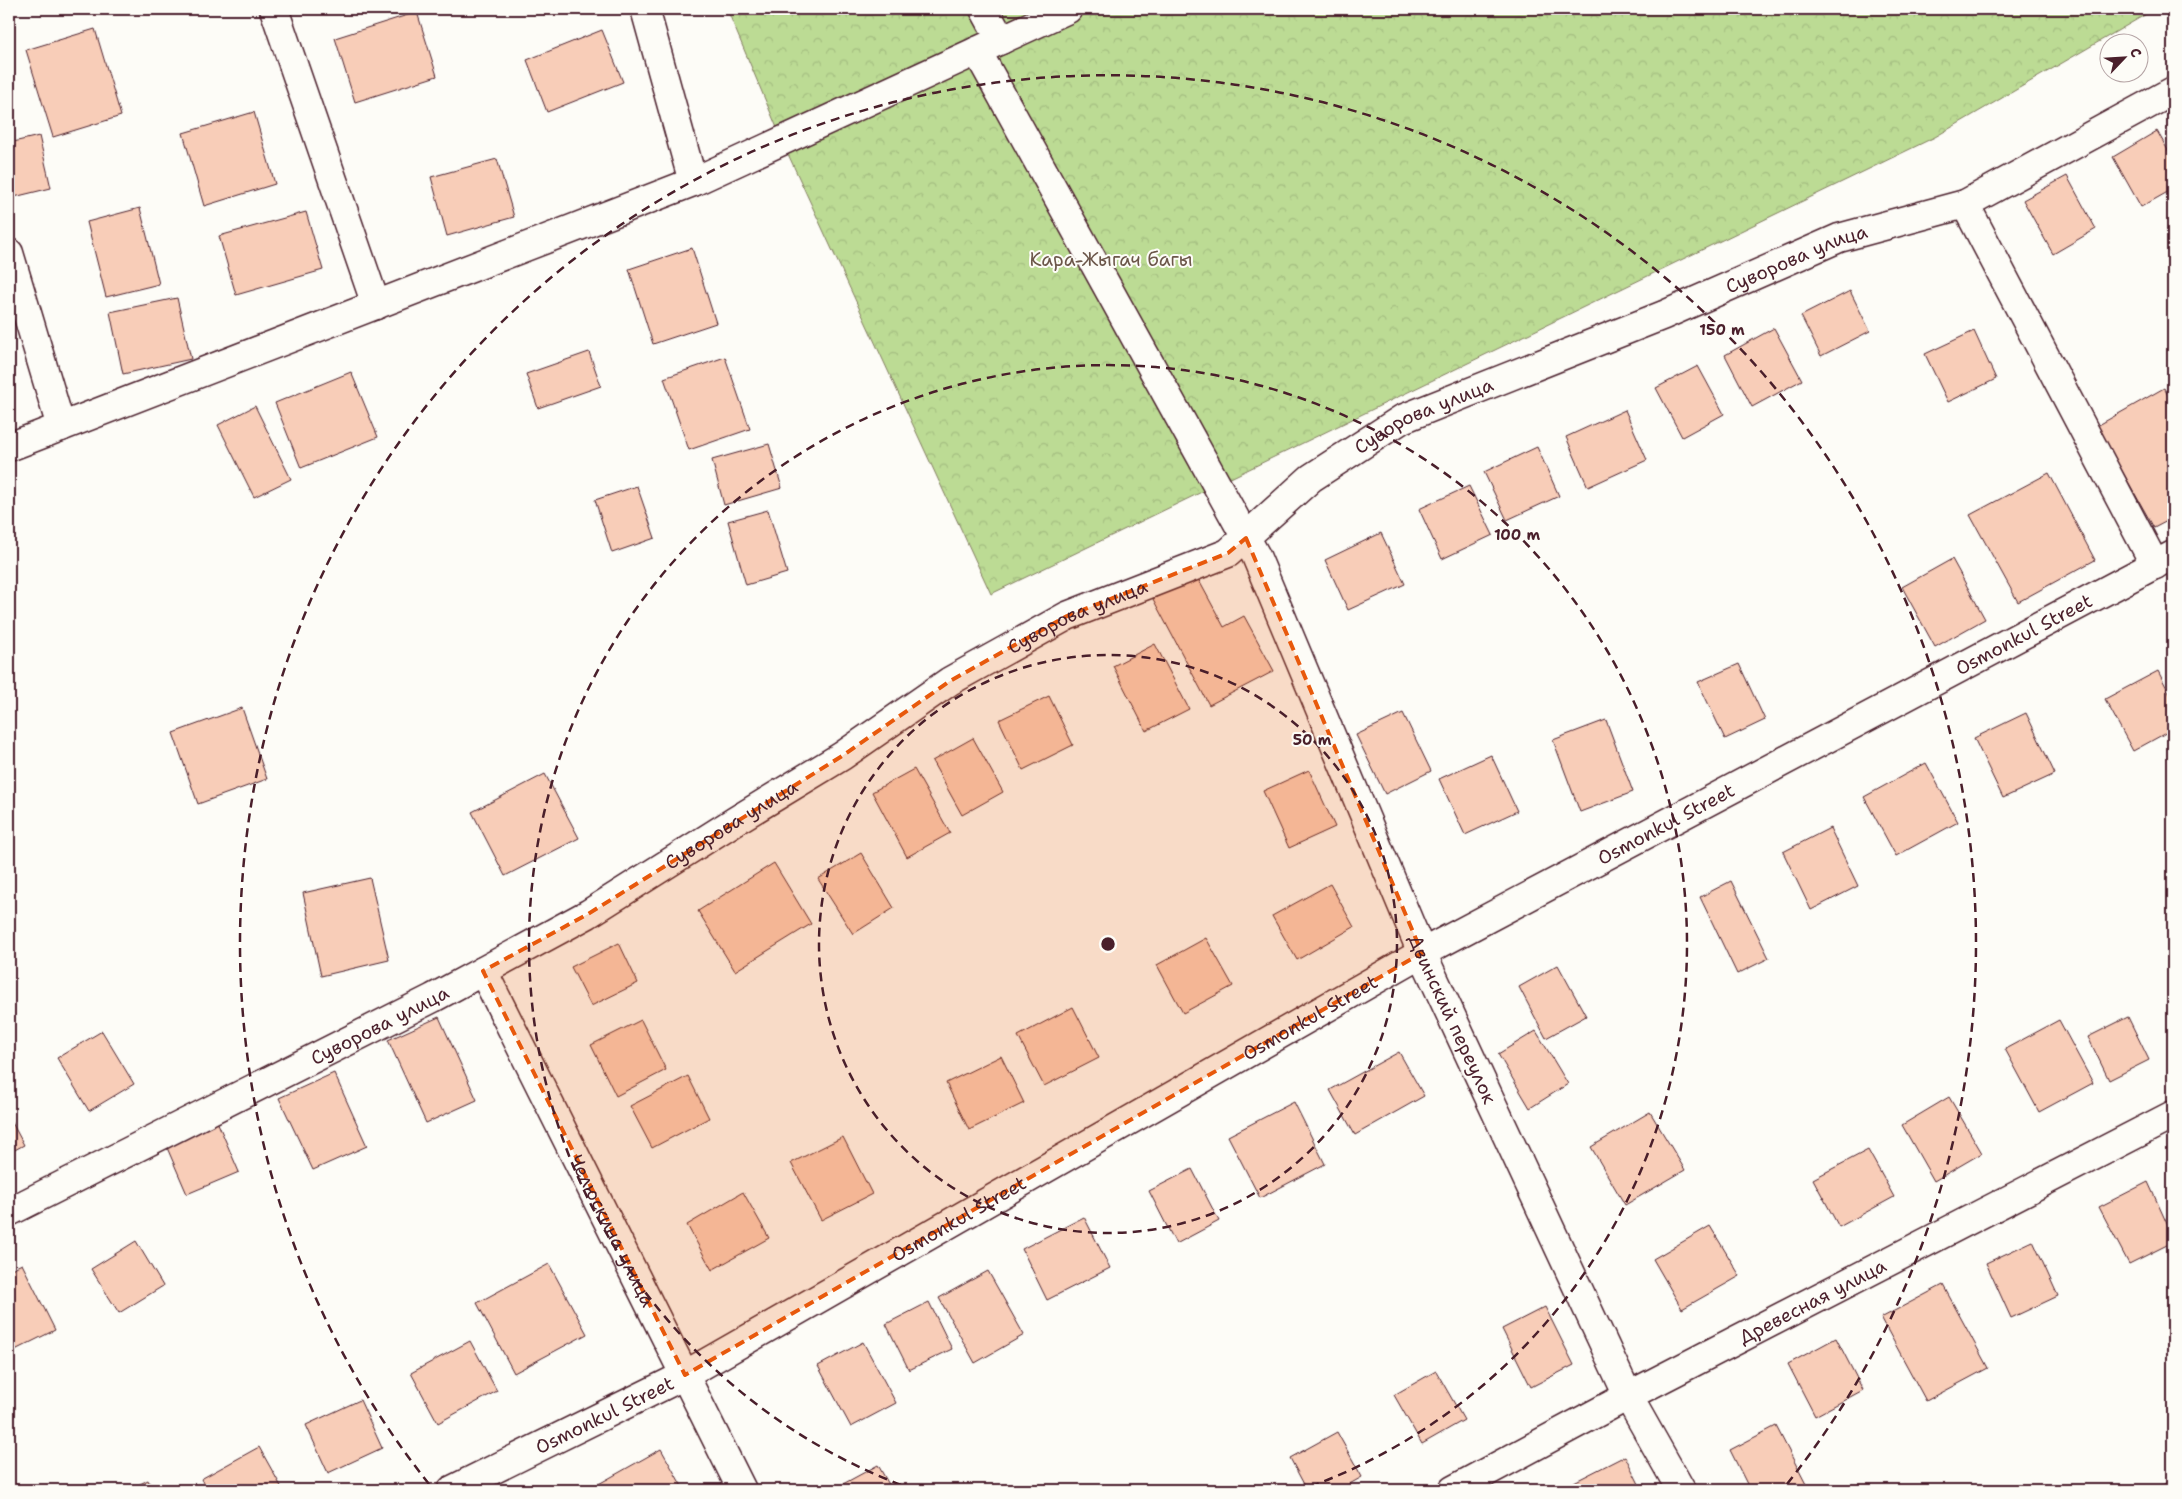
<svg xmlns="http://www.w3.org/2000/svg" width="2182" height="1499" font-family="'Shantell Sans',sans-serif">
<defs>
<pattern id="park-crowns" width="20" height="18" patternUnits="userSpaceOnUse" patternTransform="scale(1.25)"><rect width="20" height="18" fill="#bcdb94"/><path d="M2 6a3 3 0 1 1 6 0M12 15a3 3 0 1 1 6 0" fill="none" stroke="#a3bc80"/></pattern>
</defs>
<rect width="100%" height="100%" fill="#fdfcf7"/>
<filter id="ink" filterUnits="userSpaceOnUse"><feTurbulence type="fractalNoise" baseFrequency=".02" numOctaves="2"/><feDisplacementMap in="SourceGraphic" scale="10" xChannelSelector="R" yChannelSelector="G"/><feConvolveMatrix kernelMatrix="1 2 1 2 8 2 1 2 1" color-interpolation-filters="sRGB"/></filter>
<g filter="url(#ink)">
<path fill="url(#park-crowns)" stroke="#837d60" d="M 727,9 L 2155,9 L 1935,137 L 991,594 L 788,154 Z"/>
<g fill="#f8cdb8" stroke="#4a1f2b">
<path d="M 417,12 L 437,76 L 355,102 L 335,38 Z"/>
<path d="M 95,29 L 121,116 L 53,137 L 26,50 Z"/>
<path d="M 602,30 L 623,82 L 547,112 L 527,60 Z"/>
<path d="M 254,112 L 275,184 L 204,206 L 183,133 Z"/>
<path d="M 2157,131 L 2173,159 L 2173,189 L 2141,207 L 2113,157 Z"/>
<path d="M 39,136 L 51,188 L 14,197 L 9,175 L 9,143 Z"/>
<path d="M 497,159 L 514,217 L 447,236 L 431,177 Z"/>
<path d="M 2067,176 L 2096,229 L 2053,254 L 2023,200 Z"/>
<path d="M 140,208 L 159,284 L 106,297 L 87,222 Z"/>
<path d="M 306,212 L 323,270 L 236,295 L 219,236 Z"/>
<path d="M 692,248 L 716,323 L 653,344 L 629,269 Z"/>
<path d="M 1850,291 L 1870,331 L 1821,356 L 1801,316 Z"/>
<path d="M 177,298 L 191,359 L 123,374 L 110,312 Z"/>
<path d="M 1774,328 L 1802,380 L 1752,407 L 1725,355 Z"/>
<path d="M 1974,331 L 1996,379 L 1948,402 L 1925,354 Z"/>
<path d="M 589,352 L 601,386 L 538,408 L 526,374 Z"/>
<path d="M 725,357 L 750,429 L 689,450 L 664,378 Z"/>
<path d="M 1698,366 L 1724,414 L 1682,437 L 1656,388 Z"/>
<path d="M 351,372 L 378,437 L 301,468 L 275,403 Z"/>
<path d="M 2164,388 L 2173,404 L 2173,518 L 2154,528 L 2097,426 Z"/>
<path d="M 255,406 L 291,479 L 254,497 L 218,425 Z"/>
<path d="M 1625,410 L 1647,460 L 1588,487 L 1566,437 Z"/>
<path d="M 769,444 L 782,488 L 724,505 L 712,460 Z"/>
<path d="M 1537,447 L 1559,496 L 1507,520 L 1484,472 Z"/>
<path d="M 2049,473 L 2095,560 L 2018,602 L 1970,515 Z"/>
<path d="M 637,486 L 655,538 L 612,553 L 595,500 Z"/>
<path d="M 1469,486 L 1493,535 L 1442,559 L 1419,509 Z"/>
<path d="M 768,510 L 787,573 L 746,585 L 728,521 Z"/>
<path d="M 1381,533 L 1405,584 L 1348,610 L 1325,560 Z"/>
<path d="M 1952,559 L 1985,619 L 1935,647 L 1902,587 Z"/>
<path d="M 1196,575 L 1224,627 L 1244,616 L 1274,671 L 1209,705 L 1153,599 Z"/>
<path d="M 1155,644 L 1189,709 L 1146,731 L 1113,666 Z"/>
<path d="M 1739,664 L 1765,720 L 1725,739 L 1698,682 Z"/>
<path d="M 2158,671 L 2173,700 L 2173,729 L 2133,751 L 2105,699 Z"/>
<path d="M 1049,696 L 1073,745 L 1023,770 L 999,720 Z"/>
<path d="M 242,708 L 267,779 L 198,804 L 173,733 Z"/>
<path d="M 1403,713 L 1431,771 L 1385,794 L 1356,735 Z"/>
<path d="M 2026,713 L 2055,774 L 2003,798 L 1974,738 Z"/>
<path d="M 1606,720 L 1633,792 L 1580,812 L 1553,740 Z"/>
<path d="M 973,738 L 1003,792 L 962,815 L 932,761 Z"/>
<path d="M 1491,755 L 1517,811 L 1465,835 L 1439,779 Z"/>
<path d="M 1926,763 L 1958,822 L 1896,856 L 1864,797 Z"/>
<path d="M 914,769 L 950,833 L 907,857 L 872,792 Z"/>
<path d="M 1309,770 L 1335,827 L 1289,848 L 1263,791 Z"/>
<path d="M 545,774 L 579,838 L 505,876 L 472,812 Z"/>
<path d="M 1830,828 L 1858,886 L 1811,910 L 1783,852 Z"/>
<path d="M 861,853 L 894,908 L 853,934 L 818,879 Z"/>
<path d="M 774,863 L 811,924 L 735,971 L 698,911 Z"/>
<path d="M 370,878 L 389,960 L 321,976 L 303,893 Z"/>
<path d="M 1731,881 L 1769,958 L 1737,974 L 1700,897 Z"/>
<path d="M 1330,884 L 1354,927 L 1297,960 L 1272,916 Z"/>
<path d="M 1206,938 L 1233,986 L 1183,1013 L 1157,965 Z"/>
<path d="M 619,943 L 638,983 L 591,1006 L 571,967 Z"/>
<path d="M 1558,965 L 1586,1016 L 1546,1038 L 1519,987 Z"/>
<path d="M 1073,1007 L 1099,1058 L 1044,1086 L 1018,1036 Z"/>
<path d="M 439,1017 L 477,1100 L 426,1123 L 388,1040 Z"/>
<path d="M 2128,1017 L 2149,1060 L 2109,1080 L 2088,1037 Z"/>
<path d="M 641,1020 L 666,1070 L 616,1096 L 591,1045 Z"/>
<path d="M 2059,1020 L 2093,1083 L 2039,1112 L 2005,1049 Z"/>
<path d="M 102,1031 L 134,1084 L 89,1111 L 57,1058 Z"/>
<path d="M 1536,1031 L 1568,1084 L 1530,1108 L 1498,1054 Z"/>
<path d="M 1399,1052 L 1424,1096 L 1355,1135 L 1330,1090 Z"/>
<path d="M 1001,1056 L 1024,1103 L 969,1130 L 946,1083 Z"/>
<path d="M 334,1073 L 367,1146 L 313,1170 L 279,1098 Z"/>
<path d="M 688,1076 L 709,1118 L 652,1148 L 630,1106 Z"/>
<path d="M 1949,1097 L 1982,1153 L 1934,1181 L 1902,1125 Z"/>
<path d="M 1294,1102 L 1325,1164 L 1260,1198 L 1228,1136 Z"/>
<path d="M 1650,1112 L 1685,1170 L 1625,1205 L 1591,1147 Z"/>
<path d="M 9,1117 L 24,1145 L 9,1153 Z"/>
<path d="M 217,1121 L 239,1172 L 187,1194 L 165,1143 Z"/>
<path d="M 843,1137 L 872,1194 L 821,1220 L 791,1163 Z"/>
<path d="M 1868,1150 L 1894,1197 L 1839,1227 L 1813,1179 Z"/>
<path d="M 1192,1169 L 1219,1221 L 1176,1244 L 1149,1191 Z"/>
<path d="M 2148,1182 L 2173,1237 L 2173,1242 L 2129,1264 L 2099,1207 Z"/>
<path d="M 743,1192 L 769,1238 L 712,1270 L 687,1225 Z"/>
<path d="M 1084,1217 L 1110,1268 L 1047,1300 L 1022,1249 Z"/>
<path d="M 1710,1226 L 1740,1276 L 1682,1309 L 1653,1259 Z"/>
<path d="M 136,1241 L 163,1286 L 119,1313 L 91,1269 Z"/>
<path d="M 2033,1241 L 2058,1296 L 2011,1318 L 1986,1263 Z"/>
<path d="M 22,1264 L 55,1330 L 9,1353 L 9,1270 Z"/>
<path d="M 549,1264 L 587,1334 L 514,1373 L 477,1303 Z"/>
<path d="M 988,1271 L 1024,1335 L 975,1363 L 939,1298 Z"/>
<path d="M 1943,1285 L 1988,1368 L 1926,1401 L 1881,1318 Z"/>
<path d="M 929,1302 L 952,1349 L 909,1370 L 886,1324 Z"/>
<path d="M 1545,1307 L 1574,1365 L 1531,1387 L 1502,1329 Z"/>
<path d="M 1836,1338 L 1863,1390 L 1815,1416 L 1788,1364 Z"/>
<path d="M 470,1341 L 497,1391 L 438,1423 L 411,1373 Z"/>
<path d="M 863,1342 L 896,1403 L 851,1427 L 818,1366 Z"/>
<path d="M 1436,1371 L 1464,1420 L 1422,1444 L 1394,1395 Z"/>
<path d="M 360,1400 L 382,1448 L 328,1473 L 306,1425 Z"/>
<path d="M 1776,1426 L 1809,1490 L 1750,1490 L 1730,1450 Z"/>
<path d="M 1337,1432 L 1362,1477 L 1339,1490 L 1307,1490 L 1290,1458 Z"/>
<path d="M 259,1447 L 283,1490 L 207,1490 L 201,1479 Z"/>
<path d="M 661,1449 L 684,1490 L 588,1490 Z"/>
<path d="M 1625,1456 L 1642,1490 L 1578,1490 L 1574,1482 Z"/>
<path d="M 878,1465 L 892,1490 L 832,1490 Z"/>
<path d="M 148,1480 L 153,1490 L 128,1490 Z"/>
<path d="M 2173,1480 L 2173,1490 L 2154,1490 Z"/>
</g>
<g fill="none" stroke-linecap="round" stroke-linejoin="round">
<defs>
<g id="minor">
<path d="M 274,9 L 376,305"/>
<path d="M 984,9 L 1001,40"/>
<path id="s1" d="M 977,51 L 1256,556 L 1422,953 L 1628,1396 L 1681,1490"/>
<path d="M 693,182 L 1068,9"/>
<path d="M 1965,204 L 2155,565"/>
<path d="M 9,253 L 61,427"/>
<path d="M 9,447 L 693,182 L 645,9"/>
<path id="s2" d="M 483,971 L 742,1490"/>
<path id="s3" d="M 9,1212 L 433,998 L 588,914 L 735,821 L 842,756 L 950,681 L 1067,616 L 1228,553 L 1311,478 L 1402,419 L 1664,315 L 1839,238 L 1965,204 L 2173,91"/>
<path id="s4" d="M 452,1490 L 685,1375 L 1422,953 L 2173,555"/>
<path id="s5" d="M 1453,1490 L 1628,1396 L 2173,1115"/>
</g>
</defs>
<use href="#minor" stroke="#4a1f2b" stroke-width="31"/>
<use href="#minor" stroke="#fdfcf7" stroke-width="28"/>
</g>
</g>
<path fill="#e8590c" fill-opacity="0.2" stroke="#e8590c" stroke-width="4" stroke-dasharray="10 6" stroke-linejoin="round" d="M 1246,538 L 1422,953 L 685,1375 L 483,971 L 588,914 L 842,756 L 950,681 L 1067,616 L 1228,553 Z"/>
<g fill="none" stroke="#4a1f2b" stroke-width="2.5" stroke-dasharray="9 6">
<circle cx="1108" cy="944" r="289"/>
<path d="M915 1490A579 579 0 1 1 1301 1490"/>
<path d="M429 1484A868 868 0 1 1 1787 1484"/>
</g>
<g text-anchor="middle" stroke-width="4" stroke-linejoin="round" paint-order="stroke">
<g font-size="19" fill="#6c574a" stroke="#fdfcf7">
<text x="1111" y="266">Кара-Жыгач багы</text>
</g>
<g font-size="19" fill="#4a1f2b" stroke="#fdfcf7">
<text dy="7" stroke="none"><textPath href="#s3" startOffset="2035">Суворова улица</textPath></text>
<text dy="7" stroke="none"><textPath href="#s3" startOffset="1630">Суворова улица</textPath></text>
<text dy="7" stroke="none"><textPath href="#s3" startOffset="1225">Суворова улица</textPath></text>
<text dy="7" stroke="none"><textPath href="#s4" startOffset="1790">Osmonkul Street</textPath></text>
<text dy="7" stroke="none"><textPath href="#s3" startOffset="820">Суворова улица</textPath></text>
<text dy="7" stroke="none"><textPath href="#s4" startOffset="1385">Osmonkul Street</textPath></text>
<text dy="7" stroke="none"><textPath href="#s4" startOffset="980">Osmonkul Street</textPath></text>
<text dy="7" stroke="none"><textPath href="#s1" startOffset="1080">Двинский переулок</textPath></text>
<text dy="7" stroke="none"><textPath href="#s3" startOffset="415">Суворова улица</textPath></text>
<text dy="7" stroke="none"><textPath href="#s4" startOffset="575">Osmonkul Street</textPath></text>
<text dy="7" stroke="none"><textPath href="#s2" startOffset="290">Челюскина улица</textPath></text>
<text dy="7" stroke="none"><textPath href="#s5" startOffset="406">Древесная улица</textPath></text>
<text dy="7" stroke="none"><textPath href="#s4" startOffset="170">Osmonkul Street</textPath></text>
</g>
</g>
<circle cx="1108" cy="944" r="8" fill="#4a1f2b" stroke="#fdfcf7" stroke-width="2.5"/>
<g font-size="15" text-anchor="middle" font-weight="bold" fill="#4a1f2b" stroke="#fdfcf7" stroke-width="4" stroke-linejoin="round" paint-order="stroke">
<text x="1722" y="335">150 m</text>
<text x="1517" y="540">100 m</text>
<text x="1312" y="745">50 m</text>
</g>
<rect width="2182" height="1499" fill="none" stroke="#fdfcf7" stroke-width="30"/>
<rect x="15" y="15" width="2152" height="1469" fill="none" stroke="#4a1f2b" stroke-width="2" filter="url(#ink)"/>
<g transform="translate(2124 58) rotate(65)"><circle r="24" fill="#fdfcf7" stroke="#b5a4a5"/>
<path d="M0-4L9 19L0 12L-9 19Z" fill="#4a1f2b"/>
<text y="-8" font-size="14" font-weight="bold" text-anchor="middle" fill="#4a1f2b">С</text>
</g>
</svg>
